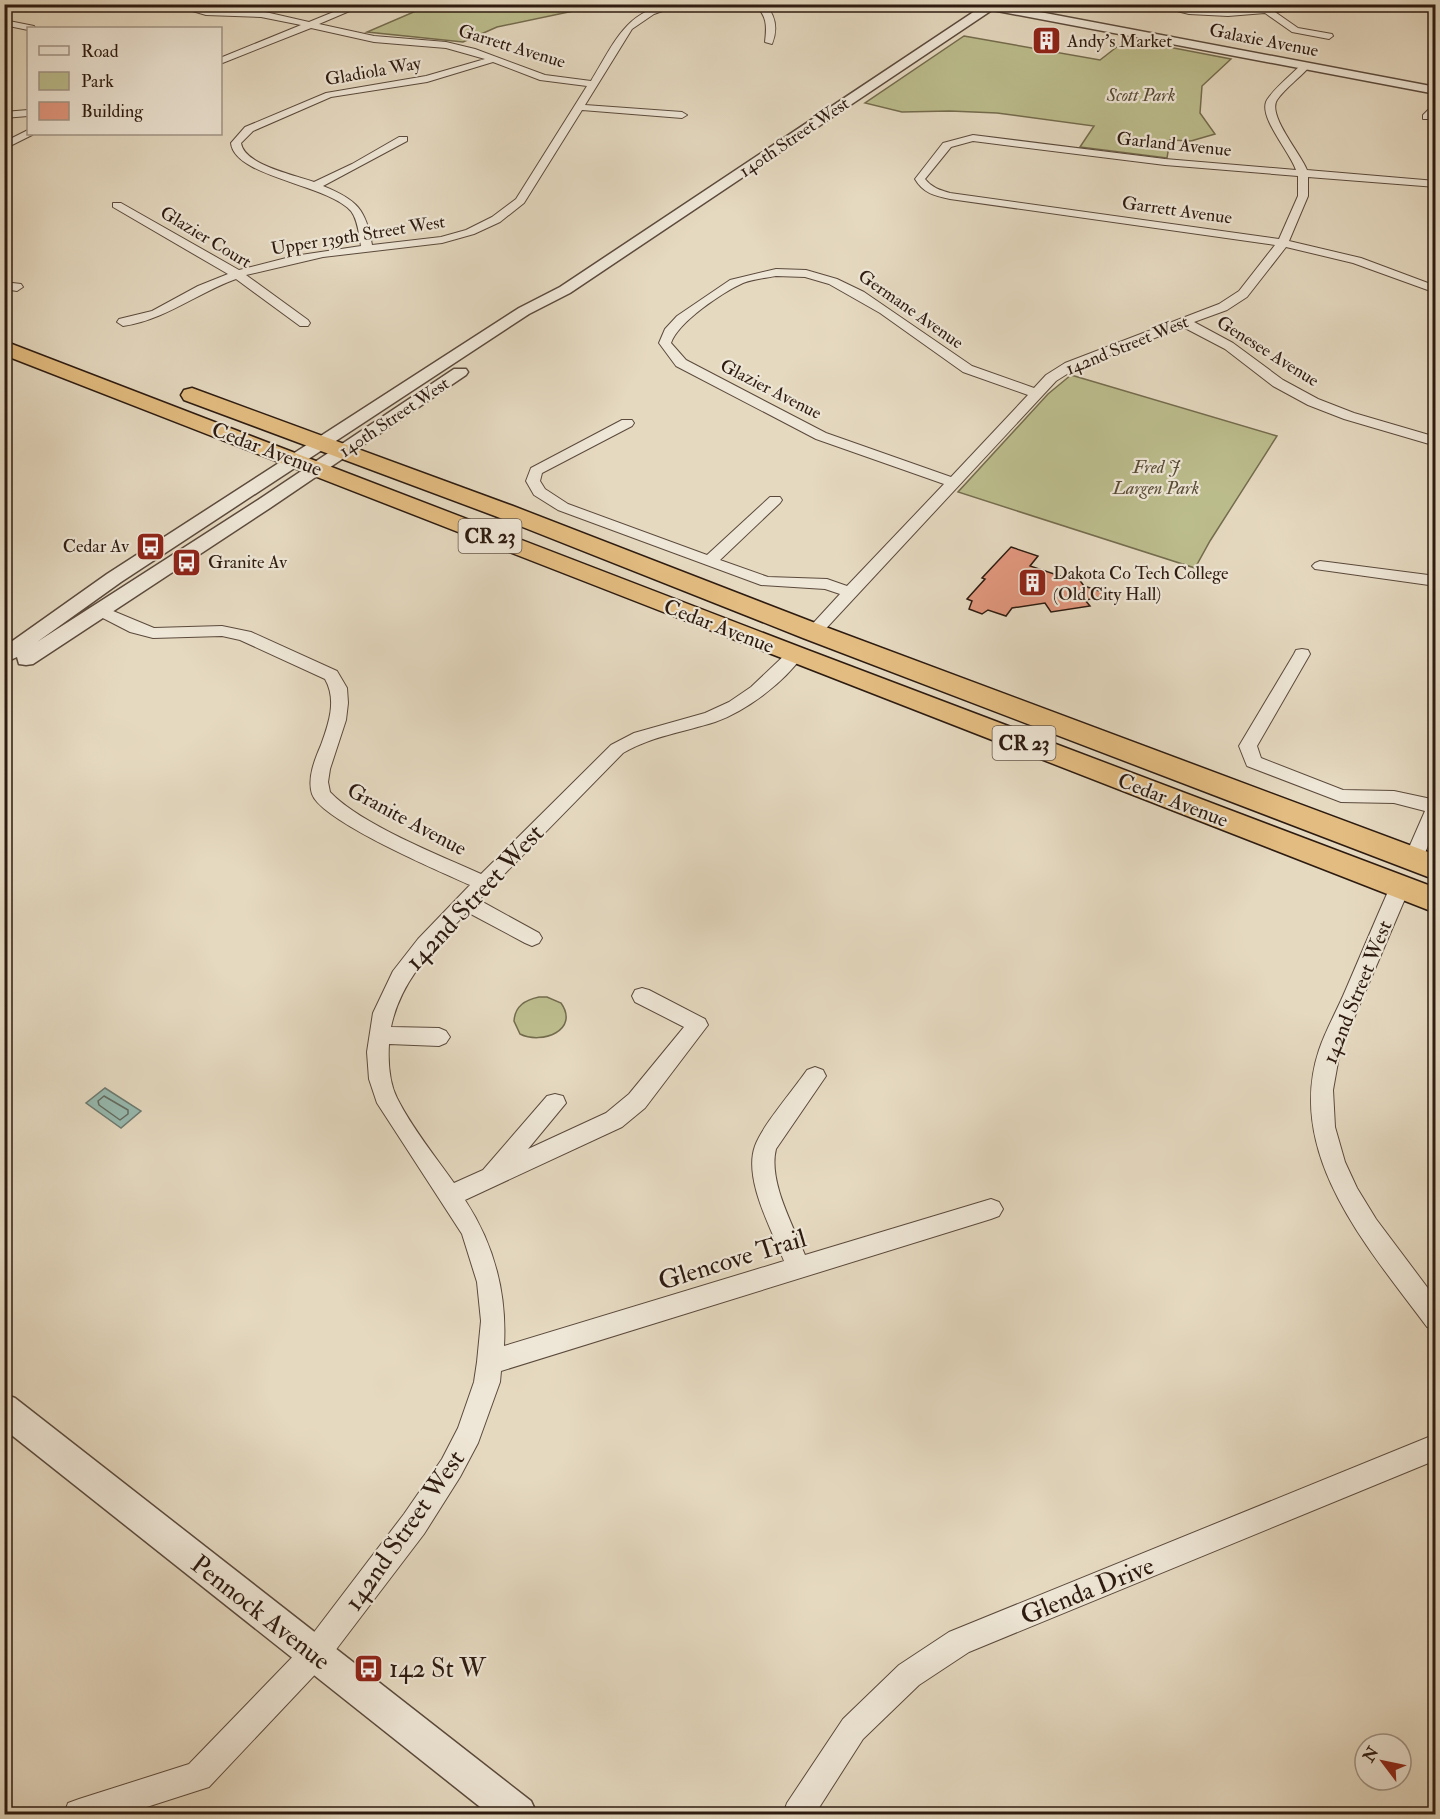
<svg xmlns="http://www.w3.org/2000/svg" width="1440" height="1819" font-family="'IM FELL Double Pica',serif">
<rect width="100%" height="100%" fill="#e5d9c0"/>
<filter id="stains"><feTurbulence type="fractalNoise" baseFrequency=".00333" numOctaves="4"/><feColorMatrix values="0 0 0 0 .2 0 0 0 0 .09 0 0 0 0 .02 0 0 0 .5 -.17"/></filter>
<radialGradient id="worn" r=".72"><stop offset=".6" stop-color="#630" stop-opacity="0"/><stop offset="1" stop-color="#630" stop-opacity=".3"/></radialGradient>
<g fill="#bcbd8d" stroke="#746c4e" stroke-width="1.5">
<path d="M 430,5 L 430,4 L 602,5 L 497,27 L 463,42 L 367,32 Z"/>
<path d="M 964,36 L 1100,60 L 1127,39 L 1231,59 L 1202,86 L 1200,113 L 1215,134 L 1191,141 L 1170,140 L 1167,158 L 1080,147 L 1094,126 L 997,113 L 950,111 L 902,112 L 865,103 Z"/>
<path d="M 1071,375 L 1277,436 L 1210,541 L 1195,568 L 958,492 L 1048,394 Z"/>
<path d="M 539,997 L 547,997 L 561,1003 C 580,1030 542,1045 520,1034 L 514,1021 C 515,1006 525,1000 539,997 Z"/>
</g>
<path fill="#96bab0" stroke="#6c7a70" stroke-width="1.5" d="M 105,1088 L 141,1111 L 121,1128 L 86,1103 Z"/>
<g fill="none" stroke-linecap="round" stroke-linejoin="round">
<path stroke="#626a60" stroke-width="1.5" d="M 104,1096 L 128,1110 L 128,1114 L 120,1120 L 99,1105 L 98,1101 Z"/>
</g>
<path fill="#e2977e" stroke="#2d1b10" stroke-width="1.5" d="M 1011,547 L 1038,556 L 1030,566 L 1063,577 L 1076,575 L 1084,586 L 1112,595 L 1085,600 L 1090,606 L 1051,612 L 1045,603 L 1012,608 L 1006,616 L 988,610 L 982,614 L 969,609 L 972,601 L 967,599 L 985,579 L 982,578 Z"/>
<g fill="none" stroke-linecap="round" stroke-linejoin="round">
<defs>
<g id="minor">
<path d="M 169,4 L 186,4 L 206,9 L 261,11 L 309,22 L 353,4 L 366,4 L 319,24 L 374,36 L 446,42 L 475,49 L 545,75 L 591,81 C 615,42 628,4 682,4 L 654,14 L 632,29 L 585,105 L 682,112 L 687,115 L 682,118 L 582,110 L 524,203 L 500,222 L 474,234 L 442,243 L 323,257 L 246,275 L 308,320 L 310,323 L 308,326 L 300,326 L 236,279 C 197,293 165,320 123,326 L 117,322 L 119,319 L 152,311 L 198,286 L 228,274 L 113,207 L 113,203 L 121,203 L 239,270 L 294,256 L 361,246 C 359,235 358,220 351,211 C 327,184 234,177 231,143 L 245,127 L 326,93 L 426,76 L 485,59 L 446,48 L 374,42 L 311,28 L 220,64 L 220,58 L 301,25 L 261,17 L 206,15 ZM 493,62 L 540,80 L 587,86 L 516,199 L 492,217 L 466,230 L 441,237 L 372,245 C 366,209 357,200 323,186 L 407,141 L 407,137 L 399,137 L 352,164 L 314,182 C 295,175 244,165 241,143 L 253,131 L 331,97 L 427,82 Z"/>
<path d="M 755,4 L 765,4 C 776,16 778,29 772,44 L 765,42 C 767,25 767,17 755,4 Z"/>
<path d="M 1149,4 L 1228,10 L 1260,8 L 1264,5 L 1269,8 L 1359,4 L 1275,12 L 1298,28 L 1332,34 L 1333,36 L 1329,39 L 1292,32 L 1265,13 L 1228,16 L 1189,14 Z"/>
<path d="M 4,20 L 34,26 L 35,28 L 28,30 L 4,25 Z"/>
<path d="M 1302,64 L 1310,66 C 1300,78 1286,87 1277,100 C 1267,115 1301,154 1307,170 L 1436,181 L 1436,187 L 1308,177 L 1308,196 L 1289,241 L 1361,258 L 1436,286 L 1436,293 L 1353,263 L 1286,247 L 1247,297 L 1227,310 L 1194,322 L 1233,343 L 1283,380 L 1318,399 L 1354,413 L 1436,437 L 1436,446 L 1344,419 L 1308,405 L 1273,386 L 1225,349 L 1183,327 L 1075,369 L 1056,381 L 819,636 L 813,637 L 805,632 L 840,594 L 825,589 L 761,585 L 558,510 L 534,495 L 526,481 L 531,468 L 622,420 L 632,420 L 634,423 L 632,426 L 542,473 L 540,481 L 545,489 L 568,504 L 707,555 L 770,497 L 780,497 L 782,500 L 780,503 L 720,560 L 768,577 L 827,579 L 847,586 L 944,484 L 816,439 L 676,366 L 659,343 L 665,329 L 677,316 L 730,280 L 776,269 L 806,270 L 837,279 L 864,292 L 972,366 L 1034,388 L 1046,375 L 1065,363 L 1219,304 L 1239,291 L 1275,245 L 950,199 C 935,196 923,193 915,179 L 943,143 L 973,135 L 1165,159 L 1296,170 C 1290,152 1260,119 1266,102 C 1270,92 1293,73 1302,64 ZM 973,141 L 1165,165 L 1298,176 L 1298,196 L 1279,239 L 950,193 C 940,190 932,188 925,179 L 951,147 ZM 776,276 L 805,277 L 829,284 L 880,313 L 963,372 L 1028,395 L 951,477 L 826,433 L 686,360 L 671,343 C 678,322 723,292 743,283 C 753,279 765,278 776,276 Z"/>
<path d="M 1436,102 L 1436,112 L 1429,119 L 1423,119 L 1423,115 Z"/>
<path d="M 28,110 L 28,116 L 4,118 L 4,112 Z"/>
<path d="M 28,130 L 28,134 L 33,134 L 32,135 L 4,149 L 4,142 Z"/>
<path d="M 4,282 L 21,284 L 23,287 L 17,291 L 4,289 Z"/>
<path d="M 1320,561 L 1436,576 L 1436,586 L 1315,569 L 1312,566 L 1315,563 Z"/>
<path d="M 101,606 L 154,628 L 222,626 L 251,632 L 337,671 L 347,688 L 348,703 L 346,720 L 330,769 L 328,782 L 330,792 C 360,824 439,855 481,874 L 611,745 L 634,733 L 705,713 L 729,702 L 751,687 L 789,651 L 801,651 L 803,655 C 785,682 746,711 715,722 C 684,732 652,736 623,753 L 479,900 L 539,933 L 542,938 L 539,943 L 532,946 L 525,943 L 467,912 C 435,947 401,979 391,1027 L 439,1028 L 446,1031 L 450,1037 L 446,1043 L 439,1046 L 389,1044 C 388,1061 389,1082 397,1098 C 412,1128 435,1156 454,1183 L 483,1170 L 547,1096 L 555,1094 L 563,1096 L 566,1103 L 528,1149 L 606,1113 L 629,1094 L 684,1027 L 635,1002 L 632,996 L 635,990 L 642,988 L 649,990 L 705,1019 L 708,1025 L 645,1108 L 622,1127 L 465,1200 C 494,1244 507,1293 504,1346 L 784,1261 C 772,1230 743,1179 755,1146 C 762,1126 794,1089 807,1070 L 815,1067 L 823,1070 L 826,1076 L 776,1149 C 768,1181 793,1225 805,1255 L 991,1199 L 999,1202 L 1003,1209 L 999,1216 L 991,1219 L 501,1371 L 500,1382 L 478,1443 L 460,1477 L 424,1534 L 325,1664 L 209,1787 L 125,1814 L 64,1814 L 68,1803 L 79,1799 L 189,1764 L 305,1644 L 404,1514 L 442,1459 L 458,1428 L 474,1382 L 477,1362 L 481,1321 L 477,1282 L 462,1234 L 377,1103 L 369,1079 L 367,1052 L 373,1013 L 393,971 L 418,939 L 470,885 C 441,872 321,821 312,794 C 307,778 315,759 321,745 C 329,723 337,700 325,679 L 240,640 L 222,636 L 153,638 L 130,632 L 95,614 L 93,611 Z"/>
<path d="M 1302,649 L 1308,650 L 1310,654 L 1257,746 L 1261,758 L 1343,790 L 1394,791 L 1436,800 L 1436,828 L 1420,864 L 1413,866 L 1406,864 L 1404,859 L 1425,811 L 1394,803 L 1341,802 L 1247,766 L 1239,746 L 1294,654 L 1296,650 Z"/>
<path d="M 1400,880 L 1407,882 L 1410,887 L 1340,1051 L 1333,1090 L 1335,1127 L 1345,1162 L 1357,1188 L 1376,1219 L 1436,1299 L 1436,1330 L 1427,1327 C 1370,1250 1284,1155 1319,1050 C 1325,1032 1335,1014 1343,996 C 1359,959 1374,923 1390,887 L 1393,882 Z"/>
<path d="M 1436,1434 L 1436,1460 L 969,1652 L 919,1685 L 863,1739 L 815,1814 L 783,1814 L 787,1803 L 843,1719 L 899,1665 L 949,1632 Z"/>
</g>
<g id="tertiary">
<path d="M 974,4 L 998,4 L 1436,87 L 1436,94 L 992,10 L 570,293 L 529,314 L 121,582 L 37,642 L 258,500 L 454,369 L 466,369 L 468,372 L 466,375 L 270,508 L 33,664 L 26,665 L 19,664 L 17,657 L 4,663 L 4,647 L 107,574 L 519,308 L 560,287 L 981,7 Z"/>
<path d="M 4,1394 L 15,1398 L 531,1801 L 537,1814 L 489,1814 L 4,1429 Z"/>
</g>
<g id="trunk">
<path d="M 4,341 L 805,649 L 1436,888 L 1436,913 L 4,355 Z"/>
<path d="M 192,388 L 513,506 L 823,626 L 1436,855 L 1436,880 L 803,638 L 495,516 L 184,400 L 181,395 L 184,390 Z"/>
</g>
</defs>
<use href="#minor" stroke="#5b4a3c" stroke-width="2"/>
<use href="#tertiary" stroke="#5b4a3c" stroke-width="3"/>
<use href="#trunk" stroke="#2d1b10" stroke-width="3"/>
<use href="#minor" fill="#eee6d6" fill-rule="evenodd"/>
<use href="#tertiary" fill="#eee6d6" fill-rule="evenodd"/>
<use href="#trunk" fill="#e2bc80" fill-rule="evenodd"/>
</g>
<defs>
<symbol id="building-square" viewBox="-11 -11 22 22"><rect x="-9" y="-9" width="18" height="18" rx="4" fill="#8f2418" stroke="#eee6d6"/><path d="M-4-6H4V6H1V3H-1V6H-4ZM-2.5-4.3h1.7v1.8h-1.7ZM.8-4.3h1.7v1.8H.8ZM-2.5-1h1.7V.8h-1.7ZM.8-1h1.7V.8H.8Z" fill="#fff"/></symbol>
<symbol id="bus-square" viewBox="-11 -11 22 22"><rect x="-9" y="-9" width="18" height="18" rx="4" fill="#8f2418" stroke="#eee6d6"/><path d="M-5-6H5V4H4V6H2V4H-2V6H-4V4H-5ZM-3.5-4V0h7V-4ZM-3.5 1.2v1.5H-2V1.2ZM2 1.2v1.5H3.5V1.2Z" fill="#fff"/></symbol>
</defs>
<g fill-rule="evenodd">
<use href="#building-square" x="1030" y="24" width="33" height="33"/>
<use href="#bus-square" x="134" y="530" width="33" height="33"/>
<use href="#bus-square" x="170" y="546" width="33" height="33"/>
<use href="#building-square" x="1016" y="566" width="33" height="33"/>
<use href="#bus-square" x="352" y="1652" width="33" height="33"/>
</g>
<g text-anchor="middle" stroke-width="4.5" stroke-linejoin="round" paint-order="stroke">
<g font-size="18" fill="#2d1b10" stroke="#eee6d6">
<text transform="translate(1264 40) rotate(11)" y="6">Galaxie Avenue</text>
<text transform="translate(512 46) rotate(17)" y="6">Garrett Avenue</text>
<text transform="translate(373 71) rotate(-10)" y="6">Gladiola Way</text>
<text transform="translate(794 137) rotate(-34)" y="6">140th Street West</text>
<text transform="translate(1174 144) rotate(6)" y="6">Garland Avenue</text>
<text transform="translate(1177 210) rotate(8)" y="6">Garrett Avenue</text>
<text transform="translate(358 235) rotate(-9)" y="6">Upper 139th Street West</text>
<text transform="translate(206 237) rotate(31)" y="6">Glazier Court</text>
<text transform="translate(911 309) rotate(35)" y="6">Germane Avenue</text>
<text transform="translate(1127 345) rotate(-22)" y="6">142nd Street West</text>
<text transform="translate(1268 351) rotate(32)" y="6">Genesee Avenue</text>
<text transform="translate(771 389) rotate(27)" y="6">Glazier Avenue</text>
<text transform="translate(394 417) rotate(-34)" y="6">140th Street West</text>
</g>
<g font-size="18" fill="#2d1b10" stroke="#eee6d6" text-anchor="start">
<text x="1067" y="47">Andy's Market</text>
<text x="129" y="552" text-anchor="end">Cedar Av</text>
<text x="208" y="568">Granite Av</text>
<text x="1053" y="579">Dakota Co Tech College<tspan x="1053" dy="21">(Old City Hall)</tspan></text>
</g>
<g font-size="18" font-style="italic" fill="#584c36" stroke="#eee6d6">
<text x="1141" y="101">Scott Park</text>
<text x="1156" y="473">Fred J<tspan x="1156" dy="21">Largen Park</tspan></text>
</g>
<g fill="#eee6d6" stroke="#67584b" stroke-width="1.5">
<rect x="458.5" y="519" width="63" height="34" rx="4.5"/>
<rect x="992.5" y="726" width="63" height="34" rx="4.5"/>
</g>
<g font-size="20" font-weight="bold" fill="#2d1b10">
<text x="490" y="543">CR 23</text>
<text x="1024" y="750">CR 23</text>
</g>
<g font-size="21" fill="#2d1b10" stroke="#eee6d6">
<text transform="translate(267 449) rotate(21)" y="7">Cedar Avenue</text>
<text transform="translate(719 626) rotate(21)" y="7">Cedar Avenue</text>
<text transform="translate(1173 800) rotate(21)" y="7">Cedar Avenue</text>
<text transform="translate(407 819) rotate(28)" y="7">Granite Avenue</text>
<text transform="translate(1357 992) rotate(-68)" y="7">142nd Street West</text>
</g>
<g font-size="26" fill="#2d1b10" stroke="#eee6d6">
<text transform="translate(474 897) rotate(-47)" y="9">142nd Street West</text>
<text transform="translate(732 1259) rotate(-17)" y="9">Glencove Trail</text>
<text transform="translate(404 1530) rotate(-55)" y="9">142nd Street West</text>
<text transform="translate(1087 1590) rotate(-22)" y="9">Glenda Drive</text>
<text transform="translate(261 1612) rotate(38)" y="9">Pennock Avenue</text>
</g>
<g font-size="26" fill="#2d1b10" stroke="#eee6d6" text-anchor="start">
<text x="389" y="1677">142 St W</text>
</g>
</g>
<rect width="1440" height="1819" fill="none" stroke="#e5d9c0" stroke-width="24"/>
<rect x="6" y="6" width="1428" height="1807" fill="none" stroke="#2d1b10" stroke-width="3"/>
<rect x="12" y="12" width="1416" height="1795" fill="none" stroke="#2d1b10" stroke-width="1.5"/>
<rect x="27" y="27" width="195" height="108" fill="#eee6d6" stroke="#a19587" stroke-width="1.5"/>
<rect x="39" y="46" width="30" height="9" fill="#eee6d6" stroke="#a19587" stroke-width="1.5"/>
<text x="81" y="57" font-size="18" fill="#2d1b10">Road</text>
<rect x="39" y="72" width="30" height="18" fill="#bcbd8d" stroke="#a19587" stroke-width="1.5"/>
<text x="81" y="87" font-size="18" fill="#2d1b10">Park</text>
<rect x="39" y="102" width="30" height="18" fill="#e2977e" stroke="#a19587" stroke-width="1.5"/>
<text x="81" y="117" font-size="18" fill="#2d1b10">Building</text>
<g transform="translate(1383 1762) rotate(302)"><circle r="28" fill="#eee6d6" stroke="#a19587" stroke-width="1.5"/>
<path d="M0-4.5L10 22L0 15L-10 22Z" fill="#8f2418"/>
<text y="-9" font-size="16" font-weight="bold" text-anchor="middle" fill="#2d1b10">N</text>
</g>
<rect width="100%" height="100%" filter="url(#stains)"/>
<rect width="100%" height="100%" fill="url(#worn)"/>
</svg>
